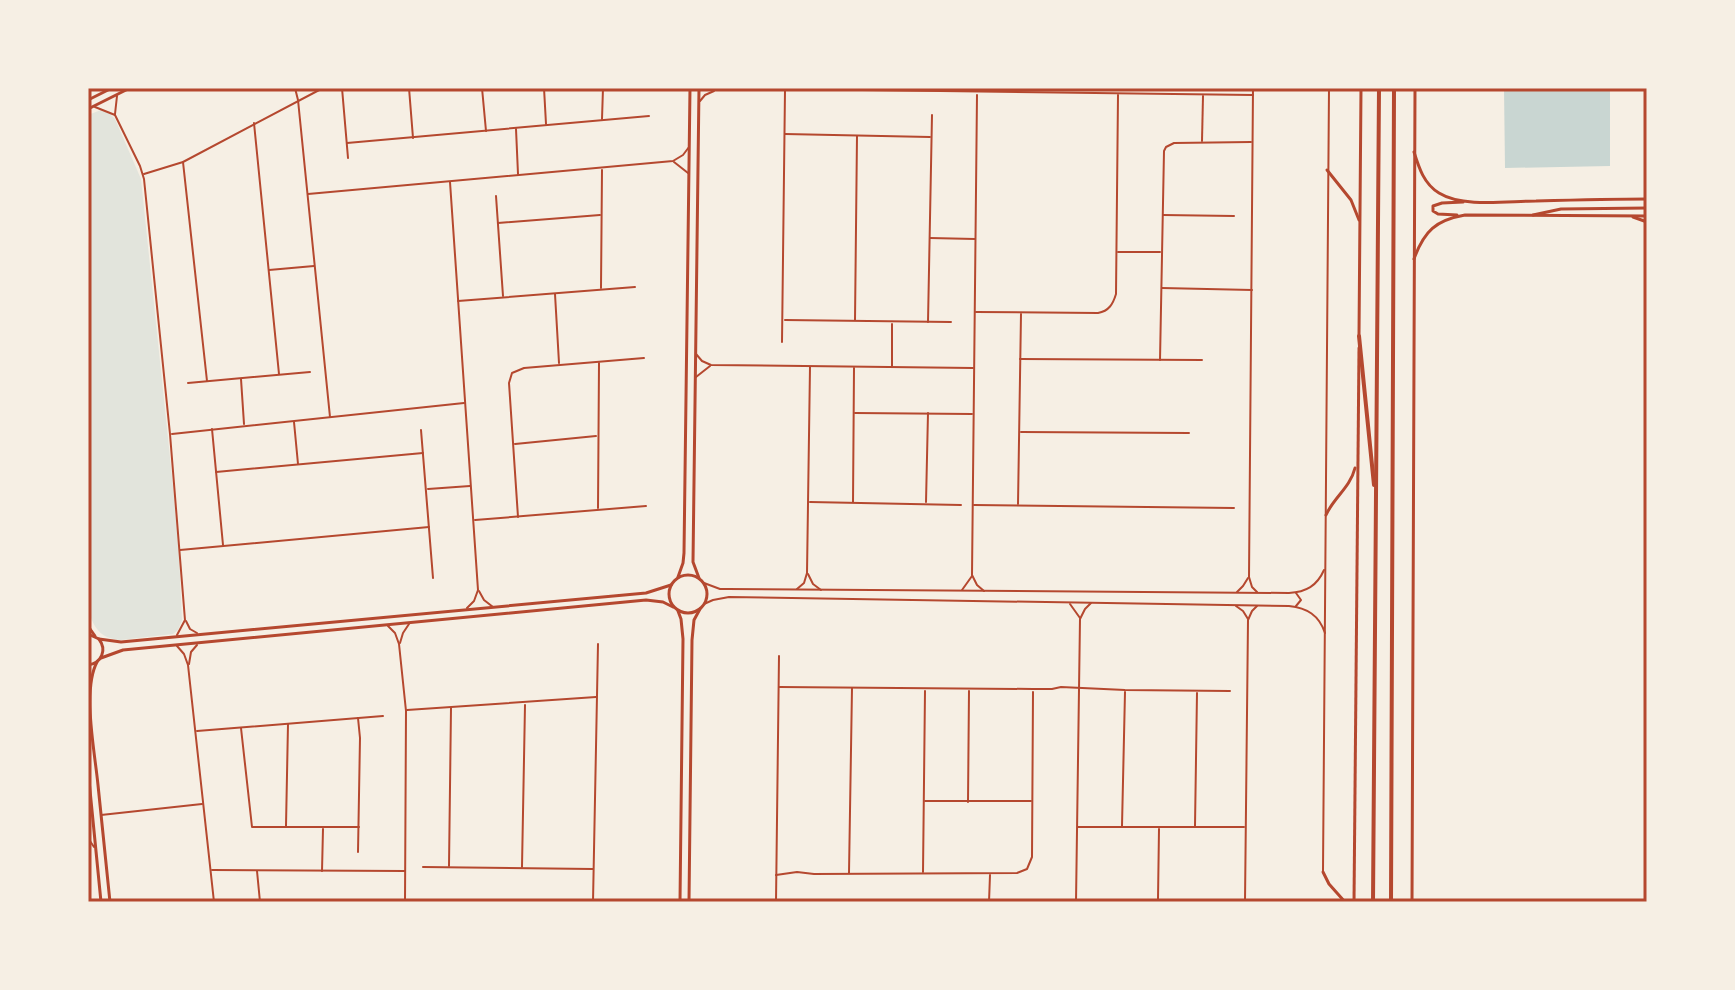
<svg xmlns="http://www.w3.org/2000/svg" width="1735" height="990" font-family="'Noto Sans',sans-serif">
<rect width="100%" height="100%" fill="#f6efe4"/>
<path fill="#e2e4dc" d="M 101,110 L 110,114 L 115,119 L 141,179 L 173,486 L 179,554 L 182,620 L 178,630 L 173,634 L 121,640 C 100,639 93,627 88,608 L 88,115 Z"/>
<path fill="#c9d6d2" d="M 1504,88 L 1610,88 L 1610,166 L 1505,168 Z"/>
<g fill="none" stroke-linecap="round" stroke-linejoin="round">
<path stroke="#b5482f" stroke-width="2" d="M 101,815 L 202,804"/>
<g stroke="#b5482f" stroke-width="2">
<path d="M 295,88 L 298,100 L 330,417"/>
<path d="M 342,88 L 348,158"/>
<path d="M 409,88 L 413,138"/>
<path d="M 482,88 L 486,131"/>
<path d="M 544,88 L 546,124"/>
<path d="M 710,88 L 715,90 L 785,89 L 1253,95"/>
<path d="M 1253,88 L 1249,577 L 1252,587 L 1257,592"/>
<path d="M 977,95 L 972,575 L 977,585 L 984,591"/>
<path d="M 700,101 L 705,95 L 714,91"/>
<path d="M 95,107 L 115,115"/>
<path d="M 115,114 L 117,96"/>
<path d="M 115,115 L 140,166 L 144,179 L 170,434 L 185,620 L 177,635"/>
<path d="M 602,119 L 603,88"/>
<path d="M 254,123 L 279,374"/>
<path d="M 516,129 L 518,174"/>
<path d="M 785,134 L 930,137"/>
<path d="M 1202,141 L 1203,96"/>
<path d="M 347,143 L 649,116"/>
<path d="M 183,162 L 207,381"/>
<path d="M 674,162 L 688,173"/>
<path d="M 144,174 L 183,162 L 323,88"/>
<path d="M 450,182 L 478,590 L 474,601 L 467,608"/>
<path d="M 308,194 L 673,161 L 683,155 L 689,147"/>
<path d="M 496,196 L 503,296"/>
<path d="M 1163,215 L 1234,216"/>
<path d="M 498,223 L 600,215"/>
<path d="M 930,238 L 975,239"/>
<path d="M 1118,252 L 1160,252"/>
<path d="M 269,270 L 314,266"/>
<path d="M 601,288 L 602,170"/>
<path d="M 1162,288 L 1252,290"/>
<path d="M 555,294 L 559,363"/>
<path d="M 458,301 L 635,287"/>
<path d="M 976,312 L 1098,313 C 1109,311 1113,304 1116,294 L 1118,95"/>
<path d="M 785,320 L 951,322"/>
<path d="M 855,320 L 857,136"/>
<path d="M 928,322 L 932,115"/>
<path d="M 782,342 L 785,90"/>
<path d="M 696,354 L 702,361 L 711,365 L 973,368"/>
<path d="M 1020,359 L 1202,360"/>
<path d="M 1160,360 L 1164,151 L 1166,147 L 1174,143 L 1251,142"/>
<path d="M 892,366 L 892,324"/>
<path d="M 696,377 L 710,366"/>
<path d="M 241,379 L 244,424"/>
<path d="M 188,383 L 310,372"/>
<path d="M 855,413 L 972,414"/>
<path d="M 294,422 L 298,464"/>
<path d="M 212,429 L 223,545"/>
<path d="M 421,430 L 433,578"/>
<path d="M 1021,432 L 1189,433"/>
<path d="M 172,434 L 464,403"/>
<path d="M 515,444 L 596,436"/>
<path d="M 216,472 L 423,453"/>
<path d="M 428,489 L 470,486"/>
<path d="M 810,502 L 961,505"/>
<path d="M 853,502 L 854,368"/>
<path d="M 926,502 L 928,413"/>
<path d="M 1018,504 L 1021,314"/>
<path d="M 974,505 L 1234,508"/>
<path d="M 598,508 L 599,363"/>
<path d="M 518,517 L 509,383 L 512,373 L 524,368 L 644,358"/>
<path d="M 475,520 L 646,506"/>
<path d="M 180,550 L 429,527"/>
<path d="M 808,574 L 813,584 L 821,590"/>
<path d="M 704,583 L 720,589 L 728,589 L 1289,593 C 1306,592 1317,586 1324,570"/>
<path d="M 797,589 L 804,583 L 807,573 L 810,367"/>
<path d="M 962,590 L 972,576"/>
<path d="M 479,591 L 484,600 L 493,607"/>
<path d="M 1237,592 L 1243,586 L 1248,578"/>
<path d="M 704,604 L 713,600 L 729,597 L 1289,606 C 1307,608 1319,615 1325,633"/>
<path d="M 1070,604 L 1080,618"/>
<path d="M 1236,606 L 1243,611 L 1248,619"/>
<path d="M 1296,606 L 1301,600 L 1296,593"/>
<path d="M 186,621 L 190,629 L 197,633"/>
<path d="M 388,626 L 395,633 L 399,644 L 406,711 L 405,902"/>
<path d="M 400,643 L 403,633 L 409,624"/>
<path d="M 177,646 L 184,654 L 188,665 L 214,902"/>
<path d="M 189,664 L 191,652 L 197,645"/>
<path d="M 779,687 L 1033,689 L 1052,689 L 1061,687 L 1125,690 L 1230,691"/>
<path d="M 407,710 L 596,697"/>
<path d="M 358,718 L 360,738 L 358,852"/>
<path d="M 241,728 L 252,827 L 359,827"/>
<path d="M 197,731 L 383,716"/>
<path d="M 925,801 L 1031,801"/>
<path d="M 968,802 L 969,691"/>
<path d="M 88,819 L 91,807"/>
<path d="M 286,826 L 288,724"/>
<path d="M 1122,826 L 1125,692"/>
<path d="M 1195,826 L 1197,693"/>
<path d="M 1078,827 L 1244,827"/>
<path d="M 88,838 L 94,847"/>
<path d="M 449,866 L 451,708"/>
<path d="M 423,867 L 593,869"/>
<path d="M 522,867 L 525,705"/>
<path d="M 212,870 L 405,871"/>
<path d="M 257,871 L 260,902"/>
<path d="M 322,871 L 323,829"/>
<path d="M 1323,871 C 1327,610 1325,349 1329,88"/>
<path d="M 923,872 L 925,691"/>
<path d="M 849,873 L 852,688"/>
<path d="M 776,875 L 797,872 L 814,874 L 1017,873 L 1027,869 L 1032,857 L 1033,692"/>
<path d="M 1158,899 L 1159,829"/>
<path d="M 593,902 L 598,644"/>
<path d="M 776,902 L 779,656"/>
<path d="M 989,902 L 990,875"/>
<path d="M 1076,902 L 1080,619 L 1085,609 L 1091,603"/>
<path d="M 1132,902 L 1158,900 L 1229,901"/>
<path d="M 1245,902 L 1248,620 L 1252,611 L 1257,606"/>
</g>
<g stroke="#b5482f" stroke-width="3">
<path d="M 699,88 L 693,562 L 699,578"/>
<path d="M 88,100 L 112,88"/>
<path d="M 88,109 L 130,88"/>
<path d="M 1414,152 C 1419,168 1424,184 1439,193 C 1463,208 1508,201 1536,201 C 1573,200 1610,199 1647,199"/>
<path d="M 1327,170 L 1351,200 L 1359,220"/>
<path d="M 1457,215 L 1438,214 L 1433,211 L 1433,206 L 1442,203 L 1463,202"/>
<path d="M 1533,215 L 1561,209 L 1647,208"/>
<path d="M 1633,217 L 1647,222"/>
<path d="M 1414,259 C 1424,231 1436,220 1465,215 L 1647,216"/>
<path d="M 1359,336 L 1361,88"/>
<path d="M 1326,515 C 1334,497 1350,488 1355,468"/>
<circle cx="688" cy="594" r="19"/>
<path d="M 678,577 L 683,563 L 684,553 L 690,88"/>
<path d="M 678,611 L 681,619 L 683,639 L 680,902"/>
<path d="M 88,626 L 95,636"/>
<path d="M 88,634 L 99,639 C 107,650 102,663 88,665"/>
<path d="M 99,639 L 121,642 L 174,637 L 646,593 L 671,585"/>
<path d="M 101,658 L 123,650 L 646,600 L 663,602 L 673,607"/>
<path d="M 97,662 C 82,690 95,753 98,785 C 102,824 106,863 110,902"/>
<path d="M 88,770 L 101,902"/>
<path d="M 1323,872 L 1329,884 L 1345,902"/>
<path d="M 689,902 L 692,640 L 694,620 L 700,609"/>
<path d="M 1354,902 L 1359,348"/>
<path d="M 1412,902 L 1415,88"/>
</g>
<g stroke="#b5482f" stroke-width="4">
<path d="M 1359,336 L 1374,485"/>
<path d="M 1373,902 L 1379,88"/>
<path d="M 1391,902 L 1394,88"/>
</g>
</g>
<rect width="1735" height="990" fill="none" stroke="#f6efe4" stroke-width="180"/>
<rect x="90" y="90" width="1555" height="810" fill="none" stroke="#b5482f" stroke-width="3"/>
</svg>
